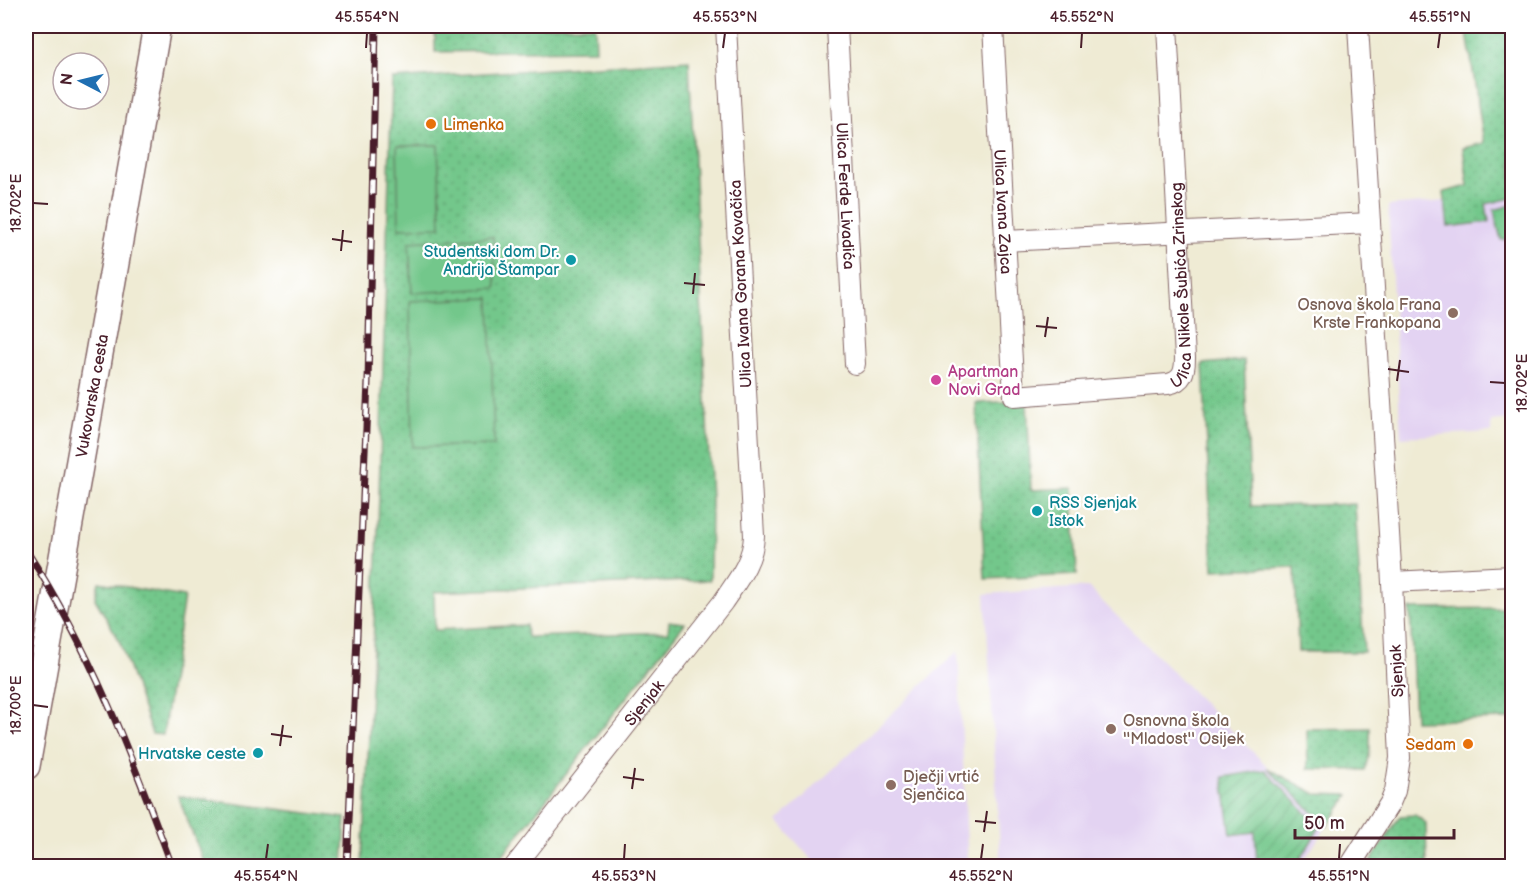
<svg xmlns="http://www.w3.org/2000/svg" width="1538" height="892" font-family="'Balsamiq Sans',sans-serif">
<defs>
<pattern id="grass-dots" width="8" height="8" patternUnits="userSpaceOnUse" patternTransform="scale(1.5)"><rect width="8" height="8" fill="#73c78b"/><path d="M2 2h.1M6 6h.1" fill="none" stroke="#65aa78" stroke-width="1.8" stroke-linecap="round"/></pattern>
<pattern id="garden-furrows" width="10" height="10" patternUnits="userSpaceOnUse" patternTransform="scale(1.5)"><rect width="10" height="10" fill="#73c78b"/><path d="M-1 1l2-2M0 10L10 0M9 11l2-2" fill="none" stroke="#65aa78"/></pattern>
</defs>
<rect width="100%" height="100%" fill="#fff"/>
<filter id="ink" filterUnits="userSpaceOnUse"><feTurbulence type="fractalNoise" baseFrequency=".0167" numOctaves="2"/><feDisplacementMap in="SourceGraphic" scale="12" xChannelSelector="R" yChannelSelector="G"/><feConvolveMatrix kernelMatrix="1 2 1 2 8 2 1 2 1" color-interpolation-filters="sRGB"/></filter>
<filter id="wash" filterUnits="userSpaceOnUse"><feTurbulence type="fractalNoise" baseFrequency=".008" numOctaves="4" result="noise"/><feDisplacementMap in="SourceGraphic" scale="24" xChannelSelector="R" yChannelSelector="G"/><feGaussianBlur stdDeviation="1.35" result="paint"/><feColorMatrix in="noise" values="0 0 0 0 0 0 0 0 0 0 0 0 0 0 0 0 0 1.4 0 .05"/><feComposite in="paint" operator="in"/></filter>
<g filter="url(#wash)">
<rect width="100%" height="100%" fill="#efebd4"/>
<g fill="#e3d3f2">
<path d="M 1466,26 L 1512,26 L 1512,419 L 1491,421 L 1491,432 L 1401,437 L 1388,206 L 1445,201 L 1444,192 L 1468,186 L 1463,148 L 1484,143 Z"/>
<path d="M 1088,587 L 1327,826 L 1300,866 L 1001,866 L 985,594 Z"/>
<path d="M 958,651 L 968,866 L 817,866 L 778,821 Z"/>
</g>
<g fill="url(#grass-dots)" stroke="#5e735b" stroke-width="1.5">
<path d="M 435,26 L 595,26 L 596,50 L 435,52 Z"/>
<path d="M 1466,26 L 1512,26 L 1512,198 L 1486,204 L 1489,222 L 1448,227 L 1444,192 L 1468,186 L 1463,148 L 1484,143 Z"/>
<path d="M 689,60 L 711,499 L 710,580 L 434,592 L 435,630 L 526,625 L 527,637 L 668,632 L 669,621 L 685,623 L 494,866 L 363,866 L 377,557 L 392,79 Z"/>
<path d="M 1244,360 L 1251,506 L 1355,504 L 1364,652 L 1298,652 L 1295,567 L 1213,570 L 1203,364 Z"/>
<path d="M 1027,401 L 1031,490 L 1073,488 L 1077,575 L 985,579 L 976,403 Z"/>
<path d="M 99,582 L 184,597 L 163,735 L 152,734 L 119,640 L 95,599 Z"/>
<path d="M 1512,608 L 1512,719 L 1415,721 L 1410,609 Z"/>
<path d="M 1370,728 C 1370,743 1371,757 1365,770 L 1308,769 L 1307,729 Z"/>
<path d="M 1267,768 L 1316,794 L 1349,795 L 1327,826 Z"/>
<path d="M 178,796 L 346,818 L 343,866 L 205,866 Z"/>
<path d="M 1415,815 L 1426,823 L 1427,866 L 1368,866 L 1400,816 Z"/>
</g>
<path fill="url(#garden-furrows)" stroke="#5e735b" stroke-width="1.5" d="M 1265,770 L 1320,827 L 1296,866 L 1257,866 L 1255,832 L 1231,835 L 1223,777 Z"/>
<g fill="#73c78b" stroke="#5e735b" stroke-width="1.5">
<path d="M 438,145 L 441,227 L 399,228 L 397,146 Z"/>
<path d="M 1512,205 L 1512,238 L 1501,240 L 1494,210 Z"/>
<path d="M 493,237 L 496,288 L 412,293 L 409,242 Z"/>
<path d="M 490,298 L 494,445 L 413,447 L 410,301 Z"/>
</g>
</g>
<g filter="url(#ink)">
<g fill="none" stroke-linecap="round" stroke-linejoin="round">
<defs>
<g id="street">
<path id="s1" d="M 837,26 L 855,364"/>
<path id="s2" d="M 993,26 L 1014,396 L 1168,384 C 1183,381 1185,371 1185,358 L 1167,26"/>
<path d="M 1004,241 L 1370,223"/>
<path d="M 1392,582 L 1512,576"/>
<path id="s3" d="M 515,866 L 723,602 C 737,581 753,562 754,536 L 726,26"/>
<path d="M 1350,866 L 1390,803 L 1395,791 L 1400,758 L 1392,582 L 1358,26"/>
</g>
<g id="secondary">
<path id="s4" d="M 26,766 L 157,26"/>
</g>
</defs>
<use href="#street" stroke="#846666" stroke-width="22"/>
<use href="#secondary" stroke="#846666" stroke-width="30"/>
<use href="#street" stroke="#fff" stroke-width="20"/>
<use href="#secondary" stroke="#fff" stroke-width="27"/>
<defs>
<g id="rail">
<path d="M 26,550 C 90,648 132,757 172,866"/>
<path d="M 347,866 L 368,382 L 376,26"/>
</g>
</defs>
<use href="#rail" stroke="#4a1f2b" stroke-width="7"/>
<use href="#rail" stroke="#fff" stroke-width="4.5" stroke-dasharray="14" stroke-linecap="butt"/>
</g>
</g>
<path fill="none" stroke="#4a1f2b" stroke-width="2" d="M 366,48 L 367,33M 723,48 L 725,33M 1081,48 L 1082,33M 1438,48 L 1440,33M 33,203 L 48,204M 332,239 L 352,242M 341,251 L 343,230M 684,283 L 705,285M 693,294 L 695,273M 1036,326 L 1057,328M 1045,337 L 1048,317M 1388,369 L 1409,372M 1397,381 L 1400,360M 1490,382 L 1505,383M 33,705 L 48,707M 271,734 L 292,737M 280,746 L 283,725M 623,777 L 644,780M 632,789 L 635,768M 975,821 L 996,823M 984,832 L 987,811M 266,859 L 268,844M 624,859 L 625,844M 981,859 L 983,844M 1339,859 L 1340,844"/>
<g fill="#e8710a" stroke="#fff" stroke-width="2">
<circle cx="431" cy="124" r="6"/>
<circle cx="1468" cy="744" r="6"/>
</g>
<g fill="#0f9aa8" stroke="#fff" stroke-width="2">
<circle cx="571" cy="260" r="6"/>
<circle cx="1037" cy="511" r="6"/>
<circle cx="258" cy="753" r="6"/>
</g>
<g fill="#8d6e63" stroke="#fff" stroke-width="2">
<circle cx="1453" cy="313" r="6"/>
<circle cx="1111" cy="729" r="6"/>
<circle cx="891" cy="785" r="6"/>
</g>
<circle fill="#d1479c" stroke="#fff" stroke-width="2" cx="936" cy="380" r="6"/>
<g text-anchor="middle" stroke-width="4.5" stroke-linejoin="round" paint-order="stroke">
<g font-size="16" fill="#c56008" stroke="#fff" text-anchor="start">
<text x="443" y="130">Limenka</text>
<text x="1456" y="750" text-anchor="end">Sedam</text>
</g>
<g font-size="16" fill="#4a1f2b" stroke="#fff">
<text dy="6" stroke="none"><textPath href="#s1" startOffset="170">Ulica Ferde Livadića</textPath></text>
<text dy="6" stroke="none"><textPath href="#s2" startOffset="186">Ulica Ivana Zajca</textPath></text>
<text dy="6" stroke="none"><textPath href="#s2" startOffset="632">Ulica Nikole Šubića Zrinskog</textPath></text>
<text transform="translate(740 284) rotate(-93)" y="6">Ulica Ivana Gorana Kovačića</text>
<text dy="6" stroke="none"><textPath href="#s4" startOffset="376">Vukovarska cesta</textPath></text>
<text transform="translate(1396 671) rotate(-93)" y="6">Sjenjak</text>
<text dy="6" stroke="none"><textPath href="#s3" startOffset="208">Sjenjak</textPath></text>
</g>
<g font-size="16" fill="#0d838f" stroke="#fff" text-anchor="end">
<text x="559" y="257">Studentski dom Dr.<tspan x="559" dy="18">Andrija Štampar</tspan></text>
<text x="1049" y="508" text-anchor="start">RSS Sjenjak<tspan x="1049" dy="18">Istok</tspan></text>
<text x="246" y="759">Hrvatske ceste</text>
</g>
<g font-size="16" fill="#785e54" stroke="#fff" text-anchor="start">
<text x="1441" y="310" text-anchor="end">Osnova škola Frana<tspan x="1441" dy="18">Krste Frankopana</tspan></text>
<text x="1123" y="726">Osnovna škola<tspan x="1123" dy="18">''Mladost'' Osijek</tspan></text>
<text x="903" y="782">Dječji vrtić<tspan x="903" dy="18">Sjenčica</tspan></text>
</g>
<g font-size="16" fill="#b23c85" stroke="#fff" text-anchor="start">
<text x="948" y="377">Apartman<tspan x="948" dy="18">Novi Grad</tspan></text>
</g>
</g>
<rect width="1538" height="892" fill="none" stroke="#fff" stroke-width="66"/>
<g transform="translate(81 81) rotate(277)"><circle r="28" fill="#ffffff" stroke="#b7a5aa" stroke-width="1.5"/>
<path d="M0-4.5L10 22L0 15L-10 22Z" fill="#1f6fb2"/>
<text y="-9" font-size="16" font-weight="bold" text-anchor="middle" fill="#4a1f2b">N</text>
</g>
<path d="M1295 829v9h159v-9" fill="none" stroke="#4a1f2b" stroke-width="3"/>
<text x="1304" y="829" font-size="18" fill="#4a1f2b" stroke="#ffffff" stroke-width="4.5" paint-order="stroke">50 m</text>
<rect x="33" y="33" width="1472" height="826" fill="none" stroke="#4a1f2b" stroke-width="2"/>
<g font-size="15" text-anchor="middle" fill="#4a1f2b">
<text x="367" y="22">45.554°N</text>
<text x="725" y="22">45.553°N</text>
<text x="1082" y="22">45.552°N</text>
<text x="1440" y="22">45.551°N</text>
<text transform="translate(16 203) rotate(-90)" y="5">18.702°E</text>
<text transform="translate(1522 383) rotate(-90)" y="5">18.702°E</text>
<text transform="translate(16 705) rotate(-90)" y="5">18.700°E</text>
<text x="266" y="881">45.554°N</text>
<text x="624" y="881">45.553°N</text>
<text x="981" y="881">45.552°N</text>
<text x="1339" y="881">45.551°N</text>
</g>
</svg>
